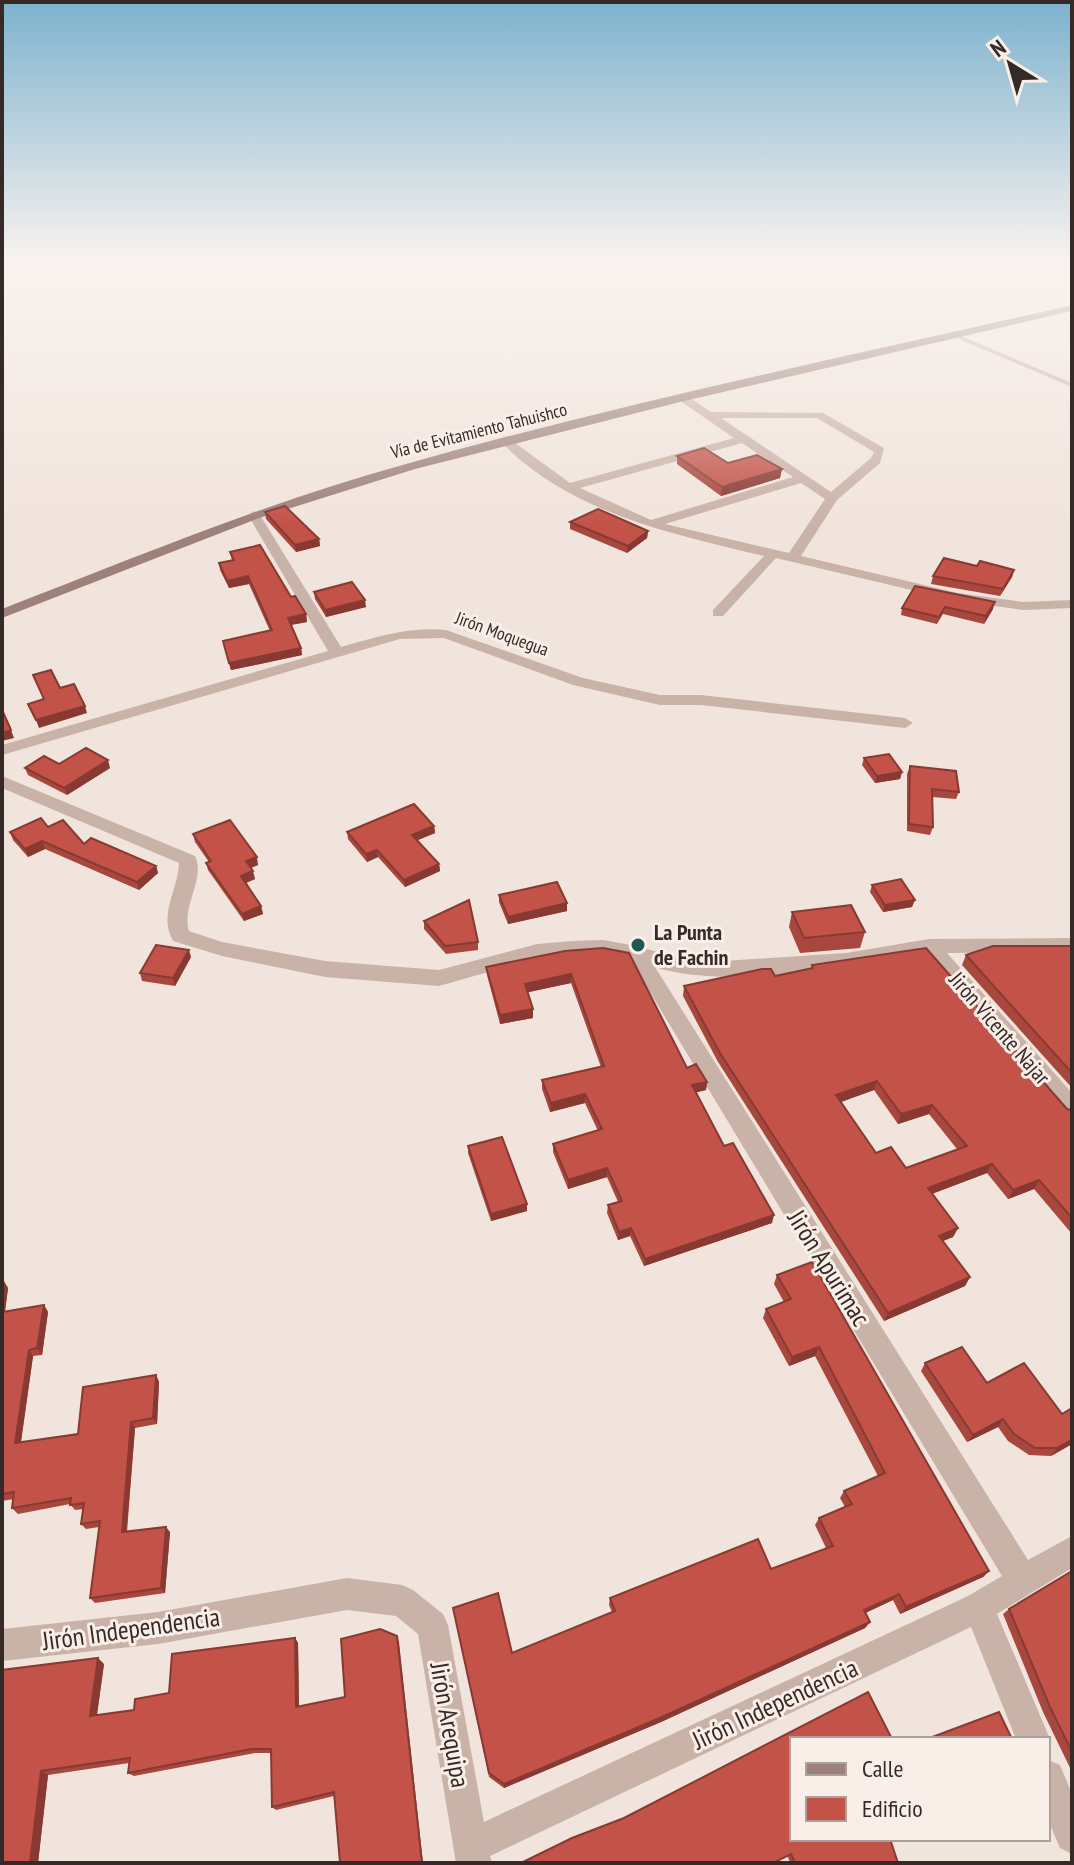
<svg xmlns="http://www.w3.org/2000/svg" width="1074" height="1865" font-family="'PT Sans Narrow',sans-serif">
<rect width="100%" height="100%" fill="#f1e4dc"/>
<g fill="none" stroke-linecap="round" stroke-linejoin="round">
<path fill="#c9b2a8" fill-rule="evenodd" d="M 952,334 L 956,334 L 1072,383 L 1072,387 L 952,336 Z"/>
<g fill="#c9b2a8" fill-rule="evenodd">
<path d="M 679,396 L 687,396 L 711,412 L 823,413 L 884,448 L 880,463 L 837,500 L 801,556 L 958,593 L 1023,602 L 1072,600 L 1072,608 L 1023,610 L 958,601 L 776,558 L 723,616 L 713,616 L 713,610 L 764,556 C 672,534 570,513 501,442 L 511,440 L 570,483 L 734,438 L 679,400 ZM 721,418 L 817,418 L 874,452 L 871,458 L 831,492 ZM 742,443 L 793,477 L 651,520 L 580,488 ZM 801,483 L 825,499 L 789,553 L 665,524 Z"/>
<path d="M 254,511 L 260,515 L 341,647 C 376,637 409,626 446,630 L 583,678 L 660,695 L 701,695 L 905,718 L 913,723 L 905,728 L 701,705 L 660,705 L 573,685 L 444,638 L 400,639 L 2,755 L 2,745 L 328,651 L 248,515 Z"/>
<path d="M 2,776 L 195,856 C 206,879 181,906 189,931 L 222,942 L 325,961 L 439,970 L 537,944 L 572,941 L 603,940 L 637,946 L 674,957 L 723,961 L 846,953 L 929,939 L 1072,938 L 1072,952 L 947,953 L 1072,1093 L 1072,1118 L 1064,1116 L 924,954 C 852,967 725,990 655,967 L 1028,1560 L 1072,1536 L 1072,1568 L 997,1614 L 1050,1739 L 1048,1743 L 1048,1739 L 1016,1739 L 971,1627 L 490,1856 L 492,1863 L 456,1863 L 418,1634 L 396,1616 L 347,1610 L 158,1644 L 2,1661 L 2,1629 L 158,1612 L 347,1578 L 402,1585 L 413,1590 L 443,1614 L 448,1625 L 484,1822 L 968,1596 L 1002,1576 L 630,959 L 603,954 L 537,958 L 439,986 L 325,977 L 222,956 L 173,941 C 158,914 178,891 179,863 L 2,788 Z"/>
<path d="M 1048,1760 L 1060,1765 L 1072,1794 L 1072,1854 L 1060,1848 L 1048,1820 Z"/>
</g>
<path fill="#9d817a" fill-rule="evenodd" d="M 1072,305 L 1072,311 L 684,401 L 415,469 L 259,518 L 2,618 L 2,609 C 136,557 268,502 406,464 C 626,402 850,356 1072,305 Z"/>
</g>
<g fill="#a8473e" fill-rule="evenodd">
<path d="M 677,456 L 782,469 L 780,478 L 721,496 L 677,464 Z"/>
<path d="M 265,512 L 319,539 L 320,546 L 296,552 L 266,519 Z"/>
<path d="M 570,522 L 648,531 L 647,538 L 627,553 L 570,529 Z"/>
<path d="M 230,552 L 291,597 L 306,614 L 307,622 L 291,625 L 301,648 L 302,655 L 231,670 L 223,641 L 270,631 L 249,584 L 229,588 L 220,570 L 219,563 L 232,561 Z"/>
<path d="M 977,566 L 1014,570 L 1012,577 L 1000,596 L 931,584 L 933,576 Z"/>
<path d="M 915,586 L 993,609 L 984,624 L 943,614 L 937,624 L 901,615 L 902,608 Z"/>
<path d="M 314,592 L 366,607 L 326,617 L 315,599 Z"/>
<path d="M 864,758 L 902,772 L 900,779 L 875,783 L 862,765 Z"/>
<path d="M 59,764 L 110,768 L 67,795 L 28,775 L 25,768 Z"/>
<path d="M 910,766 L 959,792 L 956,799 L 932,797 L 933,827 L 930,835 L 907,831 L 907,774 Z"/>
<path d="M 434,826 L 435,833 L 418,840 L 439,864 L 440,871 L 405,887 L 378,857 L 367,862 L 348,839 L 347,832 Z"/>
<path d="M 48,827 L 84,844 L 156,866 L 158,873 L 139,890 L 45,849 L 28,857 L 13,840 L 10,832 Z"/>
<path d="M 193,834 L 258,865 L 251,868 L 255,879 L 246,883 L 261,906 L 263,914 L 244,921 L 208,870 L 206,863 L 209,862 L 195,842 Z"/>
<path d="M 872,885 L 912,907 L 883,912 L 870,892 Z"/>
<path d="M 499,895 L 567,903 L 567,911 L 508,924 L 499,902 Z"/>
<path d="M 792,912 L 865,932 L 860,948 L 800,953 L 789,927 Z"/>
<path d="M 424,921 L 478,942 L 478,950 L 446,954 L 424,929 Z"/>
<path d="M 1072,946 L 1072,1088 L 962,965 L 966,955 Z"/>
<path d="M 565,951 L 687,1068 L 707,1082 L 706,1090 L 696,1092 L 724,1146 L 772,1223 L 644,1266 L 630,1236 L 618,1240 L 607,1213 L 608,1205 L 618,1202 L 607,1177 L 568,1189 L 553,1152 L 553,1144 L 598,1131 L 585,1103 L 550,1112 L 542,1089 L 542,1080 L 601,1067 L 571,983 L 527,992 L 533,1009 L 533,1018 L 500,1024 L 487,975 L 486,967 Z"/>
<path d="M 191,957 L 175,986 L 142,981 L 140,973 Z"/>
<path d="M 812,965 L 1067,1109 L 1072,1110 L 1072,1234 L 1034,1189 L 1008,1199 L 987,1173 L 932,1194 L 958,1228 L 953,1237 L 943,1241 L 970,1277 L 965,1286 L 884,1321 L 718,1062 L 683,996 L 684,986 L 775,976 L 811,969 ZM 874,1090 L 898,1124 L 929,1114 L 957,1149 L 906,1168 L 876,1153 L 840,1102 Z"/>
<path d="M 468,1146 L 527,1204 L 527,1211 L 491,1221 L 468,1153 Z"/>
<path d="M 777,1275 L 989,1571 L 983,1577 L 900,1614 L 893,1600 L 865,1613 L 870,1622 L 865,1628 L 661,1722 L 504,1788 L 489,1777 L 453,1608 L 512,1653 L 612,1612 L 609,1605 L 610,1598 L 771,1569 L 826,1548 L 815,1525 L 819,1518 L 845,1507 L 840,1498 L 844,1491 L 878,1476 L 815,1356 L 789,1366 L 763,1318 L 766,1309 L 784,1302 L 774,1284 Z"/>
<path d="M 2,1281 L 8,1288 L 5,1311 L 44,1305 L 48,1312 L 42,1355 L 33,1356 L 21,1442 L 78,1434 L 156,1375 L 159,1382 L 157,1424 L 135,1428 L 127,1532 L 170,1532 L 165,1593 L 95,1603 L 90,1598 L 99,1527 L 86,1529 L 81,1524 L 83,1509 L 75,1510 L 70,1504 L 18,1514 L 12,1508 L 14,1499 L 2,1501 Z"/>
<path d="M 925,1363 L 987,1383 L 1062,1414 L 1072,1444 L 1051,1456 L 1029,1455 L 1008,1441 L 998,1427 L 967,1442 L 921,1371 Z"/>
<path d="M 1072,1571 L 1072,1772 L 1043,1712 L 1003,1614 L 1009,1609 Z"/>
<path d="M 295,1638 L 298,1643 L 299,1706 L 345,1697 L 399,1642 L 334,1796 L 276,1810 L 272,1807 L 271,1753 L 255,1753 L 134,1776 L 128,1773 L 129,1763 L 48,1775 L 38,1863 L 2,1863 L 2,1670 L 104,1664 L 97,1715 L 134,1710 L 169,1693 Z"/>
<path d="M 792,1739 L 898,1863 L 790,1863 L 788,1857 L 624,1818 Z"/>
</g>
<g fill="#883a32">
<path d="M 782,469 L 780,478 L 721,496 L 722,487 Z"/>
<path d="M 648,531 L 647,538 L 627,553 L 628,546 Z"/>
<path d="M 319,539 L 320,546 L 296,552 L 295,545 Z"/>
<path d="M 1014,570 L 1012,577 L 1000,596 L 1003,589 Z"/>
<path d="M 248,576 L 249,584 L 229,588 L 227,581 Z"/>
<path d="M 365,600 L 366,607 L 326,617 L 325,610 Z"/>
<path d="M 995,602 L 993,609 L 984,624 L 986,616 Z"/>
<path d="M 306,614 L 307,622 L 290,625 L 288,618 Z"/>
<path d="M 301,648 L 302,655 L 231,670 L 229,663 Z"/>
<path d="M 85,706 L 87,713 L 39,728 L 36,720 Z"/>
<path d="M 11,730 L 14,738 L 2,741 L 2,733 Z"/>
<path d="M 108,760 L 110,768 L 67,795 L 64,788 Z"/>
<path d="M 902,772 L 900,779 L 875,783 L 877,776 Z"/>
<path d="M 434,826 L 435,833 L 413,842 L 412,835 Z"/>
<path d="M 42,841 L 45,849 L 28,857 L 25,849 Z"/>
<path d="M 377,850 L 378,857 L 367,862 L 366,854 Z"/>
<path d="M 257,857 L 258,865 L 248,869 L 246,861 Z"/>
<path d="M 439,864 L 440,871 L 405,887 L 404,880 Z"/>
<path d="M 156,866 L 158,873 L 139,890 L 137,882 Z"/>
<path d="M 253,871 L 255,879 L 243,884 L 241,876 Z"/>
<path d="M 915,900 L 912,907 L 883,912 L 885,905 Z"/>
<path d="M 567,903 L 567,911 L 508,924 L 508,917 Z"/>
<path d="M 261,906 L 263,914 L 244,921 L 242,914 Z"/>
<path d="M 189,950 L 191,957 L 175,986 L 173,978 Z"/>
<path d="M 571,974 L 571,983 L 525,993 L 525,984 Z"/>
<path d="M 533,1009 L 533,1018 L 500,1024 L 500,1015 Z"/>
<path d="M 877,1081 L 874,1090 L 833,1105 L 836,1095 Z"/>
<path d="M 707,1082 L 706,1090 L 690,1094 L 692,1085 Z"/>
<path d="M 585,1094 L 585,1103 L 550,1112 L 551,1103 Z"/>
<path d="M 932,1105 L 929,1114 L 898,1124 L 901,1114 Z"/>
<path d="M 992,1164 L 987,1173 L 923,1197 L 928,1188 Z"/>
<path d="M 607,1168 L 607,1177 L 568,1189 L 568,1180 Z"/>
<path d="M 1039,1180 L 1034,1189 L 1008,1199 L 1013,1190 Z"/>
<path d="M 527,1204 L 527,1211 L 491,1221 L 491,1214 Z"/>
<path d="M 774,1215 L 772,1223 L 644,1266 L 645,1259 Z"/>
<path d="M 631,1228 L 630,1236 L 618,1240 L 619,1232 Z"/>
<path d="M 958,1228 L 953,1237 L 935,1244 L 939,1236 Z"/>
<path d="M 970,1277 L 965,1286 L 884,1321 L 888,1313 Z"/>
<path d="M 4,1281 L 8,1288 L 4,1319 L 2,1316 L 2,1292 Z"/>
<path d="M 44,1305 L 48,1312 L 42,1355 L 37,1348 Z"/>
<path d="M 819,1347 L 815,1356 L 789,1366 L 792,1357 Z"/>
<path d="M 29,1350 L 33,1356 L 20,1448 L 15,1443 Z"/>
<path d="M 156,1375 L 159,1382 L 157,1424 L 153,1418 Z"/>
<path d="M 1003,1419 L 998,1427 L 967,1442 L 973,1435 Z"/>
<path d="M 131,1422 L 135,1428 L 126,1537 L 122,1532 Z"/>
<path d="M 1072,1440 L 1072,1444 L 1051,1456 L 1057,1448 Z"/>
<path d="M 166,1527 L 170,1532 L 165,1593 L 161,1588 Z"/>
<path d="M 989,1571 L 983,1577 L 900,1614 L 906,1607 Z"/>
<path d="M 899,1594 L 893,1600 L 859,1616 L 864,1610 Z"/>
<path d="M 870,1622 L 865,1628 L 661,1722 L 504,1788 L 504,1784 Z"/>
<path d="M 397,1636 L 399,1642 L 423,1863 L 422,1863 Z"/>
<path d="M 295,1638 L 298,1643 L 299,1711 L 296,1707 Z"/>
<path d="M 98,1658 L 104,1664 L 96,1721 L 90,1716 Z"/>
<path d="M 41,1771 L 48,1775 L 38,1863 L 30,1863 Z"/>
</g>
<g fill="#c35348" stroke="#883a32" stroke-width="2" fill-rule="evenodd">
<path d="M 704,448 L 728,463 L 757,455 L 782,469 L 722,487 L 677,456 Z"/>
<path d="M 285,506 L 319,539 L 295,545 L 265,512 Z"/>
<path d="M 598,509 L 648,531 L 628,546 L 570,522 Z"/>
<path d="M 260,545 L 291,597 L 295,596 L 306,614 L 288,618 L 301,648 L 229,663 L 223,641 L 272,630 L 248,576 L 227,581 L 219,563 L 234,560 L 230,552 Z"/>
<path d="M 944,558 L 977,566 L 980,561 L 1014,570 L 1003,589 L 933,576 Z"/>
<path d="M 352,582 L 365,600 L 325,610 L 314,592 Z"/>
<path d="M 915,586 L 995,602 L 986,616 L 945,607 L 939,617 L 902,608 Z"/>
<path d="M 51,670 L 60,688 L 74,684 L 85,706 L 36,720 L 28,704 L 44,699 L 33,675 Z"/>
<path d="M 2,712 L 3,712 L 11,730 L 2,733 Z"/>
<path d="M 86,748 L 108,760 L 64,788 L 25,768 L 44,756 L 59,764 Z"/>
<path d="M 889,754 L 902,772 L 877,776 L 864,758 Z"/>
<path d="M 910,766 L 956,771 L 959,792 L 932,789 L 933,827 L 909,824 Z"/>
<path d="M 414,804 L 434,826 L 412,835 L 439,864 L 404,880 L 377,850 L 366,854 L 347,832 Z"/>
<path d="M 41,818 L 48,827 L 63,820 L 84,844 L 91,838 L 156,866 L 137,882 L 42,841 L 25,849 L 10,832 Z"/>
<path d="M 230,820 L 257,857 L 246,861 L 253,871 L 241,876 L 261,906 L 242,914 L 206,863 L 211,861 L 193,834 Z"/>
<path d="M 901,879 L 915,900 L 885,905 L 872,885 Z"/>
<path d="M 557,882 L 567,903 L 508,917 L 499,895 Z"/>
<path d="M 469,900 L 478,942 L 445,946 L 424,921 Z"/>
<path d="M 851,905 L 865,932 L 804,938 L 792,912 Z"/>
<path d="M 156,945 L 189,950 L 173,978 L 140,973 Z"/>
<path d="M 993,946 L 1072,946 L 1072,1073 L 966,955 Z"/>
<path d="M 603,948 L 629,953 L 687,1068 L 696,1064 L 707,1082 L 692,1085 L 724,1146 L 733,1143 L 774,1215 L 645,1259 L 631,1228 L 619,1232 L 608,1205 L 622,1201 L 607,1168 L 568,1180 L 553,1144 L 602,1129 L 585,1094 L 551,1103 L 542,1080 L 604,1066 L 571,974 L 525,984 L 533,1009 L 500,1015 L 486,967 L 565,951 Z"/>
<path d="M 926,948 L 1067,1109 L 1072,1110 L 1072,1218 L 1039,1180 L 1013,1190 L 992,1164 L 928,1188 L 958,1228 L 939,1236 L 970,1277 L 888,1313 L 720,1053 L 684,986 L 762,969 L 771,969 L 775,976 L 813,968 L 812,965 ZM 877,1081 L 901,1114 L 932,1105 L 967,1146 L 906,1168 L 891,1147 L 876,1153 L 836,1095 Z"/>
<path d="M 502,1137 L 527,1204 L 491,1214 L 468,1146 Z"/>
<path d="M 812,1262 L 989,1571 L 906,1607 L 899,1594 L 864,1610 L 870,1622 L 662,1717 L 504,1784 L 489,1773 L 453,1608 L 498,1593 L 512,1653 L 615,1611 L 610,1598 L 758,1539 L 771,1569 L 833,1546 L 819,1518 L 852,1504 L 844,1491 L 885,1473 L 819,1347 L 792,1357 L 766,1309 L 791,1299 L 777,1275 Z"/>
<path d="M 44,1305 L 37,1348 L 29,1350 L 15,1443 L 78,1434 L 83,1387 L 156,1375 L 153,1418 L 131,1422 L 122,1532 L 166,1527 L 161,1588 L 90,1598 L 100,1521 L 81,1524 L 84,1503 L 70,1505 L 71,1498 L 12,1508 L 14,1492 L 2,1494 L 2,1312 Z"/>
<path d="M 962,1347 L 987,1383 L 1024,1363 L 1062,1414 L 1072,1408 L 1072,1440 L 1057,1448 L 1035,1448 L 1014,1434 L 1003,1419 L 973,1435 L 925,1363 Z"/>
<path d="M 1072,1571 L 1072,1752 L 1050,1707 L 1009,1609 Z"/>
<path d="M 380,1629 L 397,1636 L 422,1863 L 340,1863 L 334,1792 L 272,1807 L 271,1749 L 251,1749 L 128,1773 L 130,1758 L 41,1771 L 30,1863 L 2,1863 L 2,1670 L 98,1658 L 90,1716 L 134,1710 L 135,1699 L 169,1693 L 172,1654 L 295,1638 L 296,1707 L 345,1697 L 341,1639 Z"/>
<path d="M 868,1692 L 892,1739 L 792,1739 L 792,1839 L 890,1839 L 898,1863 L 795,1863 L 791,1854 L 773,1863 L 521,1863 L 572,1838 L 624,1818 Z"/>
<path d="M 999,1712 L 1012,1739 L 927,1739 Z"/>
</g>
<linearGradient id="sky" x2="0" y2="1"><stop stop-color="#7db2ce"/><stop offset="0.5" stop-color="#f9f3ef"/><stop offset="1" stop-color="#f9f3ef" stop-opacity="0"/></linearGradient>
<rect width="1074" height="524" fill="url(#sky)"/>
<circle fill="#1f5752" stroke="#f9efe8" stroke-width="3" cx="638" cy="945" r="8"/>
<g text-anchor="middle" stroke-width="6" stroke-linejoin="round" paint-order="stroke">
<g font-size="18" fill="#362a28" stroke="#f9efe8">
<text transform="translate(479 431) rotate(-14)" y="6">Vía de Evitamiento Tahuishco</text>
<text transform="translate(502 634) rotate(20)" y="6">Jirón Moquegua</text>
</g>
<g font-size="22" font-weight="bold" fill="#362a28" stroke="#f9efe8" text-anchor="start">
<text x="654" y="940">La Punta<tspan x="654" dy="25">de Fachin</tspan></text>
</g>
<g font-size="22" fill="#362a28" stroke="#f9efe8">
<text transform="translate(1000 1028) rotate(49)" y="8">Jirón Vicente Najar</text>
</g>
<g font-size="26" fill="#362a28" stroke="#f9efe8">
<text transform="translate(829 1268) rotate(58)" y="9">Jirón Apurimac</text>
<text transform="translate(131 1629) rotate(-8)" y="9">Jirón Independencia</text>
<text transform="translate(775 1704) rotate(-25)" y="9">Jirón Independencia</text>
<text transform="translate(450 1725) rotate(80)" y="9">Jirón Arequipa</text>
</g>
</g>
<rect width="1074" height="1865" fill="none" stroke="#362a28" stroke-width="8"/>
<rect x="790" y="1737" width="260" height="104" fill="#f9efe8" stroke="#aba09b" stroke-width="2"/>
<rect x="806" y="1763" width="40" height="12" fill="#9d817a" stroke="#aba09b" stroke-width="2"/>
<text x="862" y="1777" font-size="24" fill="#362a28">Calle</text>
<rect x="806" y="1797" width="40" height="24" fill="#c35348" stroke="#aba09b" stroke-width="2"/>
<text x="862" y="1817" font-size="24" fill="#362a28">Edificio</text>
<g transform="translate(1010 64) rotate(323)" stroke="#f9efe8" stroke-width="6" paint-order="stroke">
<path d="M0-6L14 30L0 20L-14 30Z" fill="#362a28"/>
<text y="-12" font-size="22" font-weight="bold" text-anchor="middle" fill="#362a28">N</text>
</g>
</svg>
